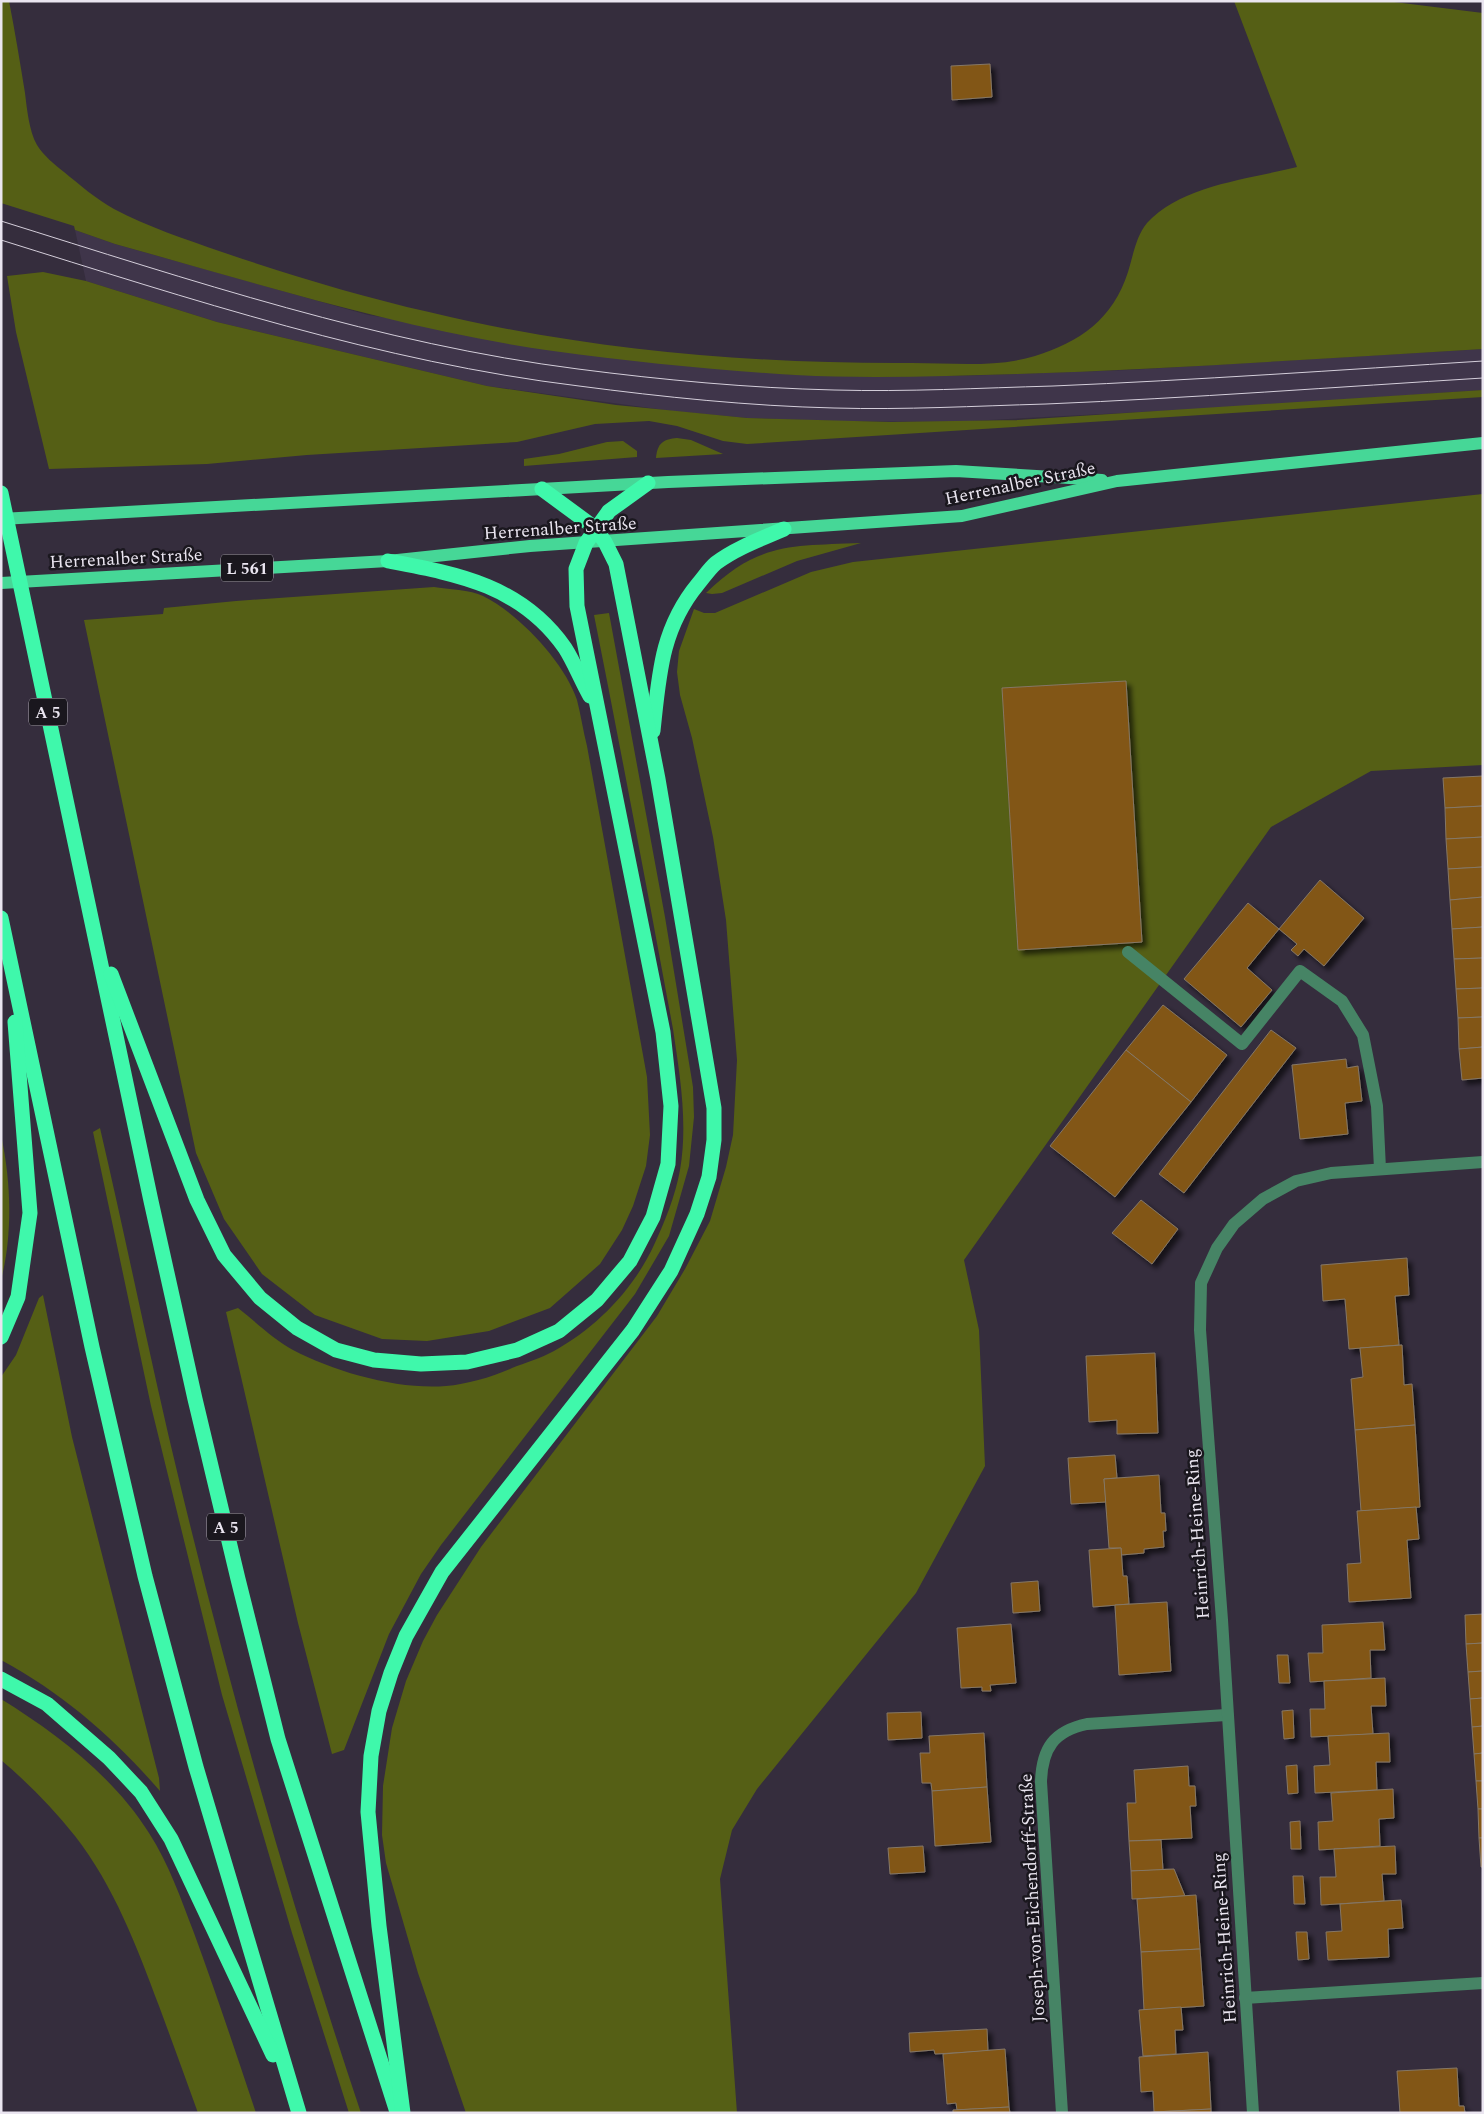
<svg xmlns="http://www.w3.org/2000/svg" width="1484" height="2114" font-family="Spectral,serif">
<defs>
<filter id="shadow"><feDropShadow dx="4.5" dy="4.5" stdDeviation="2.5" flood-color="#0009"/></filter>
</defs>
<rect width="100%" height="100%" fill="#352d3d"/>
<path fill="#3f354a" d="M 75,230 L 115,244 L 368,315 L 711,368 L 798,375 L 958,376 L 1128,370 L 1483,349 L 1483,390 L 1238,407 L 951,422 L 835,421 L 747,418 L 672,411 L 487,386 L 217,322 L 86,281 Z"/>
<g fill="#555f15">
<path d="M 1,1 L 9,1 C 15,32 20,62 25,93 C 27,109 29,131 37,145 C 43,155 55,165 64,172 C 80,185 96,199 114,209 C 148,227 185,239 222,252 C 290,275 359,296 429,312 C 586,350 751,364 912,363 C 952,363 996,368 1035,356 C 1080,342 1113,319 1128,272 C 1133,256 1136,236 1147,223 C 1181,185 1250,179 1297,167 L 1234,1 L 1386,1 L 1483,13 L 1483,349 C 1328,358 1173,369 1018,374 C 944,376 869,379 795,375 C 715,370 633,362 553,351 C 404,330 260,284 115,244 L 75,230 L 74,226 L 1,203 Z"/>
<path d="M 43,272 L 86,281 L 217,322 L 487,386 L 616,405 L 747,418 L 891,422 L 1018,420 L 1483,390 L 1483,397 L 747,444 L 723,441 L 677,426 L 649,421 L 595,424 L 517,442 L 307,455 L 207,464 L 49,469 L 16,332 L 7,276 Z"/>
<path d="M 677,438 L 691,440 L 723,454 L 656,458 C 657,443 664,439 677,438 Z"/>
<path d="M 623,441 L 637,451 L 637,457 L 524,466 L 524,459 L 559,454 L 607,442 Z"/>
<path d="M 1483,494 L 1483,765 L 1371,771 L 1271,827 L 964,1260 L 979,1330 L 985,1466 L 916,1593 L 757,1789 L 732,1830 L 720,1879 L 737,2113 L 466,2113 L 418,1973 L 386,1863 L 382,1835 L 383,1786 L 392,1728 L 406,1681 L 423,1641 L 437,1615 L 481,1547 L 657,1316 L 685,1269 L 710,1221 L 726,1167 L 733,1135 L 737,1060 L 726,920 L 713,837 L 692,738 L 680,695 L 677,672 L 679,651 L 694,609 L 704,613 L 715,613 L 811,572 L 853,562 Z"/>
<path d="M 861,543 L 797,561 L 722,593 L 712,594 L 706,593 C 758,542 792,546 861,543 Z"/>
<path d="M 434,587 C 447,589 471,590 483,596 C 518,613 565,663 577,700 C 581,715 583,731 587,746 L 647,1077 L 650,1135 L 646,1166 L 633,1206 L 622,1230 L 600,1264 L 550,1308 L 489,1331 L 427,1341 L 382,1339 L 315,1315 L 262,1274 L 224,1219 L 196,1153 L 84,620 L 163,614 L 164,608 L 236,601 Z"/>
<path d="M 609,613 L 665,917 L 693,1087 L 694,1117 L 689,1166 L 669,1236 L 635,1294 L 441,1545 L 421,1574 L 389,1634 L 344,1750 L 332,1754 L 298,1623 L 226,1312 L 238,1308 C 256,1322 273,1339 293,1350 C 335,1372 398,1390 446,1386 C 467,1384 492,1377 512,1368 C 525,1363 541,1358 554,1351 C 597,1327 633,1290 654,1245 C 665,1221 675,1197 680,1170 C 688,1123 680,1076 673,1029 C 665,986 657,943 649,900 C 631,805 613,710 594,615 Z"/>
<path d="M 100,1128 C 128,1248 152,1369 181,1488 C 232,1699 292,1907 361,2113 L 349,2113 L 292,1933 L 222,1695 L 151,1406 L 93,1132 Z"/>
<path d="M 1,1135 C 11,1181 13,1234 1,1280 Z"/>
<path d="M 43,1295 L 72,1437 L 159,1778 L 160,1791 C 114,1738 64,1694 1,1660 L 1,1377 L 16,1355 L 39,1298 Z"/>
<path d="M 1,1699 C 56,1733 114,1777 149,1833 C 169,1864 181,1899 194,1933 C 216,1993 236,2053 256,2113 L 198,2113 C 185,2077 172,2041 159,2006 C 137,1947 114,1886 75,1836 C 53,1808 28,1783 1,1760 Z"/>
</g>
<g fill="#825613" stroke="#857766" filter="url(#shadow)">
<path d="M 990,64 L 992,97 L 952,100 L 951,66 Z"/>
<path d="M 1126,681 L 1142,942 L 1018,950 L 1002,688 Z"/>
<path d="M 1483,776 L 1483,806 L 1445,808 L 1443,778 Z"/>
<path d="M 1483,806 L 1483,837 L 1446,839 L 1445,808 Z"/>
<path d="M 1483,837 L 1483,867 L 1448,869 L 1446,839 Z"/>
<path d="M 1483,867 L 1483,897 L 1450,900 L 1448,869 Z"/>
<path d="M 1320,880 L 1364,918 L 1324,966 L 1304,949 L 1298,956 L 1291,950 L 1297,944 L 1279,929 Z"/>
<path d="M 1483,897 L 1483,927 L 1452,929 L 1450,900 Z"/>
<path d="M 1248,903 L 1279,929 L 1247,968 L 1272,990 L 1241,1027 L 1184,979 Z"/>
<path d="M 1483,927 L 1483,958 L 1454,959 L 1452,929 Z"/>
<path d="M 1483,958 L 1483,988 L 1456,989 L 1454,959 Z"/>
<path d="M 1483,988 L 1483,1017 L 1458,1018 L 1456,989 Z"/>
<path d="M 1163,1005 L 1227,1055 L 1191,1102 L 1126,1050 Z"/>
<path d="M 1483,1017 L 1483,1047 L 1459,1049 L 1458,1018 Z"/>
<path d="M 1271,1030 L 1296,1048 L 1184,1193 L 1159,1174 Z"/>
<path d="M 1483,1047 L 1483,1078 L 1462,1080 L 1459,1049 Z"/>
<path d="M 1126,1050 L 1191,1102 L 1115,1197 L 1050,1146 Z"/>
<path d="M 1346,1059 L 1347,1068 L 1358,1066 L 1362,1101 L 1345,1103 L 1348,1134 L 1300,1139 L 1292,1065 Z"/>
<path d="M 1141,1200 L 1178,1229 L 1152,1264 L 1112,1233 Z"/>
<path d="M 1407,1258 L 1409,1295 L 1395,1296 L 1399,1345 L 1349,1349 L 1345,1299 L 1323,1301 L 1321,1265 Z"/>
<path d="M 1402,1345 L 1404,1385 L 1412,1384 L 1415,1425 L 1355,1430 L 1351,1379 L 1363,1377 L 1360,1348 Z"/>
<path d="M 1155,1353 L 1158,1433 L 1117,1434 L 1117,1420 L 1089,1422 L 1086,1356 Z"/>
<path d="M 1415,1425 L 1420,1507 L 1361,1511 L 1355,1430 Z"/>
<path d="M 1115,1455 L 1117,1478 L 1104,1479 L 1106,1502 L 1071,1504 L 1068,1458 Z"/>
<path d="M 1159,1475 L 1161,1513 L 1165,1513 L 1166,1531 L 1163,1531 L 1164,1547 L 1144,1549 L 1144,1553 L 1121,1555 L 1121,1548 L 1109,1548 L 1104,1479 Z"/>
<path d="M 1416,1507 L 1419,1539 L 1407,1540 L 1411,1598 L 1349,1602 L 1347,1564 L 1361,1563 L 1357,1511 Z"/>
<path d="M 1121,1548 L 1123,1576 L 1127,1576 L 1129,1604 L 1093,1607 L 1089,1550 Z"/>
<path d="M 1038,1581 L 1040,1611 L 1013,1613 L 1011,1583 Z"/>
<path d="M 1167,1602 L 1171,1671 L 1119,1675 L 1115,1605 Z"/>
<path d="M 1483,1614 L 1483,1643 L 1466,1644 L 1465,1615 Z"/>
<path d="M 1383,1622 L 1385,1650 L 1370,1650 L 1371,1678 L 1310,1682 L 1308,1653 L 1323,1653 L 1322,1625 Z"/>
<path d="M 1011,1624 L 1016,1683 L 990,1685 L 991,1691 L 982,1691 L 982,1687 L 961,1688 L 957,1628 Z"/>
<path d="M 1483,1643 L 1483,1671 L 1468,1672 L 1466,1644 Z"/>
<path d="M 1277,1655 L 1288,1655 L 1290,1683 L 1279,1683 Z"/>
<path d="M 1483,1671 L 1483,1698 L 1470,1699 L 1468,1672 Z"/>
<path d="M 1385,1678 L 1386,1706 L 1371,1706 L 1373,1734 L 1311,1737 L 1310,1709 L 1325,1709 L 1324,1681 Z"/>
<path d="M 1483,1698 L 1483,1726 L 1472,1727 L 1470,1699 Z"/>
<path d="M 1293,1710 L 1294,1738 L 1284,1739 L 1282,1711 Z"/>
<path d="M 921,1712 L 922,1738 L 888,1740 L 887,1713 Z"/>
<path d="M 1483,1726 L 1483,1753 L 1474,1754 L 1472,1727 Z"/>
<path d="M 984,1733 L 987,1787 L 932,1791 L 931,1783 L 922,1783 L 920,1753 L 930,1753 L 929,1736 Z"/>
<path d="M 1389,1733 L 1390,1762 L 1376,1762 L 1377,1790 L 1315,1793 L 1314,1766 L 1330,1765 L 1328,1736 Z"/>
<path d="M 1483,1753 L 1483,1781 L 1476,1781 L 1474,1754 Z"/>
<path d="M 1297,1765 L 1298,1793 L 1288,1794 L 1286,1766 Z"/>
<path d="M 1188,1766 L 1189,1786 L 1195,1786 L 1196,1806 L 1190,1806 L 1192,1838 L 1129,1841 L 1127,1803 L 1136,1803 L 1134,1770 Z"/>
<path d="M 1476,1781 L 1483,1781 L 1483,1809 L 1478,1809 Z"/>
<path d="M 987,1787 L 991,1842 L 935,1846 L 932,1791 Z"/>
<path d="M 1393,1789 L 1394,1818 L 1379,1819 L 1380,1846 L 1319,1850 L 1318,1822 L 1333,1821 L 1331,1793 Z"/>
<path d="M 1478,1809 L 1483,1809 L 1483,1838 L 1479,1838 Z"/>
<path d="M 1300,1821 L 1301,1849 L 1291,1849 L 1290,1822 Z"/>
<path d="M 1479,1838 L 1483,1838 L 1483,1867 L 1481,1867 Z"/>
<path d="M 1161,1840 L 1163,1870 L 1131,1871 L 1129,1841 Z"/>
<path d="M 923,1846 L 925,1872 L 890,1874 L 888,1848 Z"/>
<path d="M 1395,1846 L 1396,1874 L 1382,1874 L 1384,1901 L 1321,1905 L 1320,1877 L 1336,1877 L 1334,1849 Z"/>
<path d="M 1174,1869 L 1185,1896 L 1132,1899 L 1131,1871 Z"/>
<path d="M 1293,1876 L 1303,1876 L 1305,1904 L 1294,1904 Z"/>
<path d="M 1196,1895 L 1200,1949 L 1141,1952 L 1137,1899 Z"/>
<path d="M 1401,1900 L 1403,1928 L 1388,1929 L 1389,1957 L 1328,1960 L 1326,1932 L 1342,1931 L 1340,1904 Z"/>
<path d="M 1296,1932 L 1307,1932 L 1309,1959 L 1298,1960 Z"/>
<path d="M 1200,1949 L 1204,2006 L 1144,2010 L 1141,1952 Z"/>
<path d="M 1181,2007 L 1183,2030 L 1175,2030 L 1176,2054 L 1143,2056 L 1139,2010 Z"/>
<path d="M 987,2029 L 988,2051 L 935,2054 L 934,2050 L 910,2052 L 909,2033 Z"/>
<path d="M 1005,2049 L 1009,2107 L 957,2110 L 956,2103 L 947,2104 L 943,2054 Z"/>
<path d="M 1208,2052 L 1211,2109 L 1154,2112 L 1153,2091 L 1141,2092 L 1139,2057 Z"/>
<path d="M 1457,2068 L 1459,2106 L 1464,2106 L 1465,2113 L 1400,2113 L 1397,2071 Z"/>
<path d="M 1009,2107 L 1010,2113 L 953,2113 L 953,2110 Z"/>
<path d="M 1211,2109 L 1211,2113 L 1146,2113 L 1154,2112 Z"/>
</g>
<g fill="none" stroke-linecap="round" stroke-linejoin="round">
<g stroke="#468465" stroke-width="12">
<path d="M 1128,952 L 1242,1044 L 1300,971 L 1342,1001 L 1363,1035 L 1377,1106 L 1380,1169"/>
<path d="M 1245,1998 L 1483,1983"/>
<path d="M 1062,2113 L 1041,1782 C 1042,1748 1054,1731 1087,1724 L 1226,1715"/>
<path d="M 1253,2113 L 1222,1620 L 1200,1330 L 1201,1283 L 1217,1248 L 1234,1224 L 1263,1199 L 1296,1181 L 1331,1173 L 1483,1162"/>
</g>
<g stroke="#46d797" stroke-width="12">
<path d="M 1,519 L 668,482 L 956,471 L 1102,480"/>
<path d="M 1,583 L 388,561 L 530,546 L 962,516 L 1117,481 L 1483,443"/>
</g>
<g stroke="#3ff8ab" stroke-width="15">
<path d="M 1,493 L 151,1201 L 195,1399 L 238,1579 L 278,1739 L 396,2109"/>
<path d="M 388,561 C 457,574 521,585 565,648 C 574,662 581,680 590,696"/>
<path d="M 653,731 C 659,675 661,629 698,584 C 704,577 709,569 716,563 C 736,548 761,539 784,529"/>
<path d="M 1,918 L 92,1347 L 145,1576 L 196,1767 L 299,2113"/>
<path d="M 111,974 L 197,1200 L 224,1255 L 260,1298 L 297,1328 L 336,1350 L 374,1360 L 421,1364 L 467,1362 L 517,1350 L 559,1331 L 597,1300 L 630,1261 L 653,1217 L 668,1164 L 671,1106 L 663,1032 L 577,606 L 576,569 L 586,543 L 609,511 L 648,483"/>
<path d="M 1,1337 L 18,1297 L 30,1213 L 15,1022"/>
<path d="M 1,1679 L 47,1704 L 109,1758 L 141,1792 L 171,1839 L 273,2055"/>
<path d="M 403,2113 L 379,1926 L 368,1812 L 371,1756 L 379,1711 L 391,1673 L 406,1636 L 442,1572 L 633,1330 L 671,1271 L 697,1214 L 709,1177 L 714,1140 L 714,1108 L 658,779 L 616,564 L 605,542 L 595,528 L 542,489"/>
</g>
<g stroke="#d4ceda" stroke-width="1">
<path d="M 1,221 C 190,280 381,344 578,369 C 663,380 749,388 834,390 C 907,392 980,388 1053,386 C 1196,380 1340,370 1483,361"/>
<path d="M 1,240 C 190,299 381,362 579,386 C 663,397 749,406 834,408 C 905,410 975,406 1046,404 C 1191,398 1337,387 1483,378"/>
</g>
</g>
<g text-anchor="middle" stroke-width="5" stroke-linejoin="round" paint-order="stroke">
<g fill="#1a171e" stroke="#aca7b1" stroke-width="1">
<rect x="221" y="554.5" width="52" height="27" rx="4"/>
<rect x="29" y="698.5" width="38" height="27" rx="4"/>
<rect x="207" y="1513.5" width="38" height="27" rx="4"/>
</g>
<g font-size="16" font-weight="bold" fill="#eae5f0">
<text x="247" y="574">L 561</text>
<text x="48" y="718">A 5</text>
<text x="226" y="1533">A 5</text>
</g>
<g font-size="18" fill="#eae5f0" stroke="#1a171e">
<text transform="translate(1020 483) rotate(-12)" y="6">Herrenalber Straße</text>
<text transform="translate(560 528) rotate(-4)" y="6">Herrenalber Straße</text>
<text transform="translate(126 558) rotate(-3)" y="6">Herrenalber Straße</text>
<text transform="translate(1197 1534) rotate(-94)" y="6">Heinrich-Heine-Ring</text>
<text transform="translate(1032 1898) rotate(-93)" y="6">Joseph-von-Eichendorff-Straße</text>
<text transform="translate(1224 1938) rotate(-94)" y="6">Heinrich-Heine-Ring</text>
</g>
</g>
<rect width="1484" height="2114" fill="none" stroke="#eae5f0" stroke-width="5"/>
</svg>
